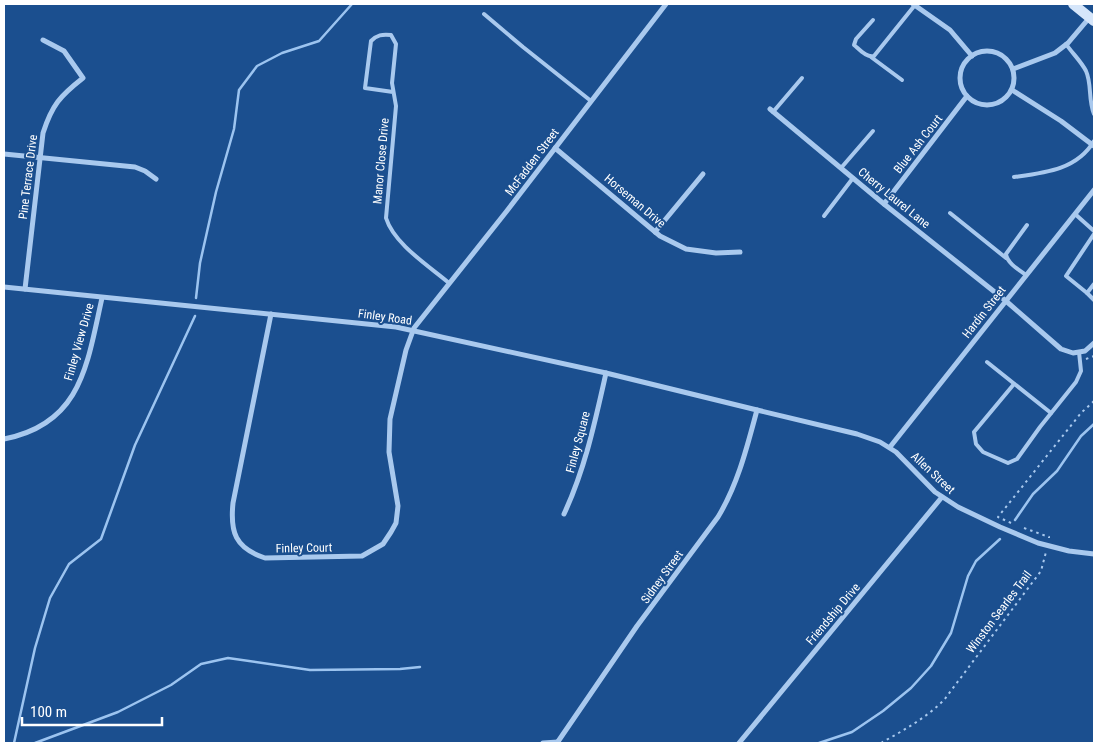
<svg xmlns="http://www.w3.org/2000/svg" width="1098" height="747" font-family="'Roboto Condensed',sans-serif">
<rect width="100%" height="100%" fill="#1b4f8f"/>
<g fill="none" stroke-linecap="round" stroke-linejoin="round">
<g stroke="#9cc4f0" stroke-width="2.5">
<path d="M 196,298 L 200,263 L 216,192 L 234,129 L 239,90 L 257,66 L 282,53 L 319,41 L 352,4"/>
<path d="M 1015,520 L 1033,494 L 1057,471 L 1081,436 L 1094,424"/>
<path d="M 14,743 L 35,648 L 50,598 L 69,564 L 101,539 L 135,445 L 195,316"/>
<path d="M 35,743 L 118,712 L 171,685 L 201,664 L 228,658 L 310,670 L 400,669 L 420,667"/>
<path d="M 819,743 L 852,732 L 883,711 L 911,688 L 931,666 L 951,633 L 968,576 L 976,561 L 1000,539"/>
</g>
<g stroke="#a9c9ee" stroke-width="2" stroke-dasharray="2.5 4" stroke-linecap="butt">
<path d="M 1086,359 L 1094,356"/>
<path d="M 1011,523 L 998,517 L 1081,413 L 1094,401"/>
<path d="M 1024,528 L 1049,537 L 1049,538"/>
<path d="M 881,743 C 904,730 926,718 944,700 L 1041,571 L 1046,552"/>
</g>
<g stroke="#a9c9ee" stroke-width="4">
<path d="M 484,14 L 523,47 L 591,101"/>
<path d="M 873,20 L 856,39 L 854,45 C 860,50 867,58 874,56 L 915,5"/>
<path d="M 1066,44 C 1072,53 1081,61 1086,71 C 1092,84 1088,100 1094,114"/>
<path d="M 871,57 L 902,80"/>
<path d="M 393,92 L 365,88 L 371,41 C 377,35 382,34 391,35 L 396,44 L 392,83 L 396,106 L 386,218 C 394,244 429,266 449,283"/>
<path d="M 773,112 L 802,78"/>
<path d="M 841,168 L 873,131"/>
<path d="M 1014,177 C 1044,173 1077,170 1094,141"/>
<path d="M 950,213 L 1006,258"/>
<path d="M 1075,214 L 1094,231"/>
<path d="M 824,216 L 853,178"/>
<path d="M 1026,275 C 1019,270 1007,263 1006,254 L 1027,225"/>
<path d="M 1094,284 L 1087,293 L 1094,300"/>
<path d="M 1087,293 L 1066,276 L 1094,234"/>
<path d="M 987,362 L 1051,413"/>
<path d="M 1014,384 L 974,432 L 976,444 L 983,452 L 1008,463 L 1017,459 L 1040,427 L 1076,382 L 1081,371 L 1079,352"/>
</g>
<g stroke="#a9c9ee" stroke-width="5">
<path d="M 913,4 L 950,30 L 972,56"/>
<circle cx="987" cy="78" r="27"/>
<path d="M 1013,69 L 1055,53 L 1068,43 L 1090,17"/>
<path d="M 1012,90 L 1061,121 L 1094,146"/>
<path d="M 770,109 L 884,204 L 1006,301 L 1061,349 L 1073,353 L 1085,351 L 1094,343"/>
<path d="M 555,148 L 660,236 L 686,249 L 716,253 L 740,252"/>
<path d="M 4,154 L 135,167 L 145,171 L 156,179"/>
<path d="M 884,204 L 967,96"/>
<path d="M 655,232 L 703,174"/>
<path d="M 4,287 L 396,327 L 606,373 L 757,410 L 857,434 L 880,442 L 896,452 L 935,492 L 958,507 L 1000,527 L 1038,543 L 1069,551 L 1094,554"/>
<path d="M 25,289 L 43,133 C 52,105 60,96 83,78 L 64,51 L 43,40"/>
<path d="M 271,314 L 233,503 C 230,532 235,548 265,558 L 362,556 L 383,544 L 391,532 L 396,523 L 398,506 L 389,452 L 390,419 L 406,350 L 414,328 L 506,212 L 666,4"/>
<path d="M 4,439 C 82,424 87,364 102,298"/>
<path d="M 890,447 L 1094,190"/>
<path d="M 564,514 C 585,469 595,422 606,373"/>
<path d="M 543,743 L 558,742"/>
<path d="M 557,743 L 637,626 L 718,517 C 738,484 747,447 757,410"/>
<path d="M 739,743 L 942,497"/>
</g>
<path stroke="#d6e6fa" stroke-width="10" d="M 1073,4 L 1094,21"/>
</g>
<g text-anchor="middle" stroke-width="4" stroke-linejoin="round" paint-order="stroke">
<g font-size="12" fill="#fff" stroke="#1b4f8f">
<text transform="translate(918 144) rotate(-52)" y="4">Blue Ash Court</text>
<text transform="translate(381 161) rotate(-85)" y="4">Manor Close Drive</text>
<text transform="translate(532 162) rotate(-53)" y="4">McFadden Street</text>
<text transform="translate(28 177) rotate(-83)" y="4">Pine Terrace Drive</text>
<text transform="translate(894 198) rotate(39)" y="4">Cherry Laurel Lane</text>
<text transform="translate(635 201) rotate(40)" y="4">Horseman Drive</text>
<text transform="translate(984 312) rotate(-52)" y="4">Hardin Street</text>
<text transform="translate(385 317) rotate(8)" y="4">Finley Road</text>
<text transform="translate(79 342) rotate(-74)" y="4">Finley View Drive</text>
<text transform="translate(578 442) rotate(-75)" y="4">Finley Square</text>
<text transform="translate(933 473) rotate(43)" y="4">Allen Street</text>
<text transform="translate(304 548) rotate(-1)" y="4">Finley Court</text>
<text transform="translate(662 577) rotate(-54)" y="4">Sidney Street</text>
<text transform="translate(999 612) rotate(-53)" y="4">Winston Searles Trail</text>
<text transform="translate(833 614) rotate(-50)" y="4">Friendship Drive</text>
</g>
</g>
<rect width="1098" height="747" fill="none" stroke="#ffffff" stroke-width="10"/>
<path d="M22 717v8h140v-8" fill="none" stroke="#ffffff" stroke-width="2.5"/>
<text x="30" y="717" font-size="15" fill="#ffffff" stroke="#1b4f8f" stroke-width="4" paint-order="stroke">100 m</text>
</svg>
